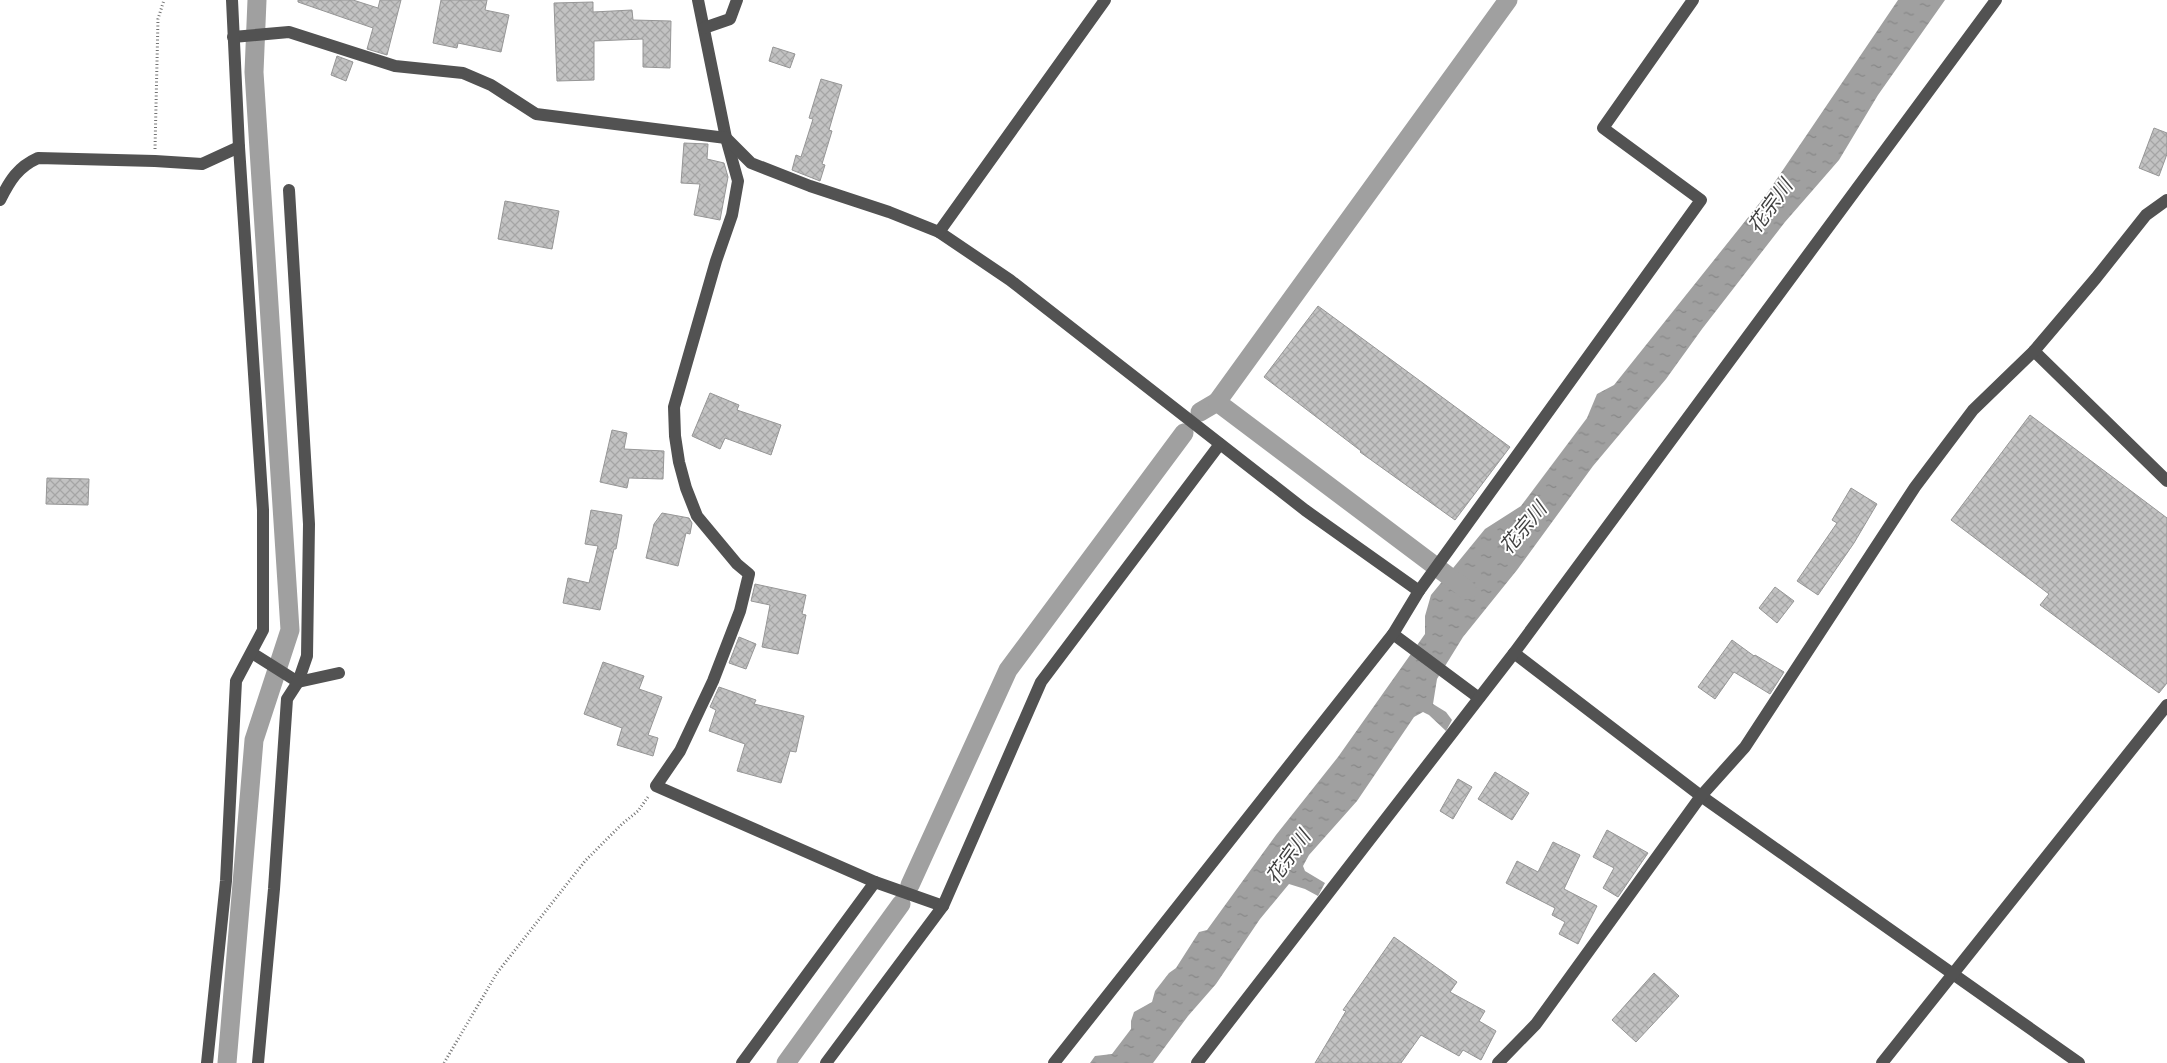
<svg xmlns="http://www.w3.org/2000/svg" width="2167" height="1063" font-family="Cabin,'Noto Sans JP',sans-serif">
<defs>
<pattern id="water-ripples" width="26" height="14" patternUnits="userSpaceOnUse" patternTransform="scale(1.25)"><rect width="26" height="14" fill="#a0a0a0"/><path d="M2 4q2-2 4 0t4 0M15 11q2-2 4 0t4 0" fill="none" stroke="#888"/></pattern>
<pattern id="building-cross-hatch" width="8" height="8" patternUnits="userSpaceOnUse" patternTransform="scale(1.25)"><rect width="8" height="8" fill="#c2c2c2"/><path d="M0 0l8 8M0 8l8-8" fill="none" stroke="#a5a5a5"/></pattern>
</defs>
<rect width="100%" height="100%" fill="#fff"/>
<path fill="url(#water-ripples)" d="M 1898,0 L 1945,0 L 1878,95 L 1839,160 L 1785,222 L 1702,329 L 1666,379 L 1593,466 L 1517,570 L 1463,637 L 1437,679 L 1433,704 L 1446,712 L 1452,720 L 1446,731 L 1429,715 L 1423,712 L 1414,717 L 1357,801 L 1309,855 L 1303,866 L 1305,871 L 1325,883 L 1318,896 L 1305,889 L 1289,884 L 1260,919 L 1216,984 L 1188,1016 L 1153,1063 L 1090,1063 L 1095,1056 L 1112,1054 L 1131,1029 L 1131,1021 L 1134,1012 L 1152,1002 L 1155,991 L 1169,973 L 1176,968 L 1199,932 L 1207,930 L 1276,835 L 1338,757 L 1425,634 L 1425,616 L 1431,595 L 1485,529 L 1521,506 L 1587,418 L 1597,394 L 1614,385 L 1766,195 Z"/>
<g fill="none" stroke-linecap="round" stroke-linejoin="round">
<g stroke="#a0a0a0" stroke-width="19">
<path d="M 1200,412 L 1217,402"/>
<path d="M 1467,590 L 1217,402 L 1508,0"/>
<path d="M 910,885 L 1008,670 L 1184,433"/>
<path d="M 227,1063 L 254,740 L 290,630 L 254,72 L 257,0"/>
<path d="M 786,1063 L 901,904"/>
</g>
</g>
<g fill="url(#building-cross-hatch)" stroke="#969696">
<path d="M 298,0 L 353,0 L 378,8 L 380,0 L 401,0 L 387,55 L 367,49 L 373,28 L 298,2 Z"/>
<path d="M 441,0 L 487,0 L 485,10 L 509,15 L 501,52 L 458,43 L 457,48 L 433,43 Z"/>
<path d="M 593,2 L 593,12 L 632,10 L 633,20 L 671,21 L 670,68 L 643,67 L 643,39 L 594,41 L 594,80 L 557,81 L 554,3 Z"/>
<path d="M 773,47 L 795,54 L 790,68 L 769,61 Z"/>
<path d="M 337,56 L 353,62 L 346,81 L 331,75 Z"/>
<path d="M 821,79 L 842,85 L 829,130 L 832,131 L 822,164 L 825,165 L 820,181 L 792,170 L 796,155 L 801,157 L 813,119 L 809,118 Z"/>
<path d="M 2154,128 L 2167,133 L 2167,154 L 2159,176 L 2139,168 Z"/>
<path d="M 684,143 L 708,144 L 707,159 L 724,163 L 728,177 L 720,220 L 694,215 L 700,184 L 681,183 Z"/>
<path d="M 505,201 L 559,211 L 552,249 L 498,239 Z"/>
<path d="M 1318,306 L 1510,447 L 1455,520 L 1360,452 L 1361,451 L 1264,377 Z"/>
<path d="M 710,393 L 739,405 L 737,410 L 781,425 L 771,455 L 725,438 L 720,449 L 692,436 Z"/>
<path d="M 2030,415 L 2167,518 L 2167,683 L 2159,693 L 2040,605 L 2049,594 L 1951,520 Z"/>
<path d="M 612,430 L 627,433 L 624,449 L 664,451 L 663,479 L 629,478 L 627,488 L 600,482 Z"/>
<path d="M 47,478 L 89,479 L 88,505 L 46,504 Z"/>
<path d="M 1851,488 L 1877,504 L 1854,543 L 1818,595 L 1797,581 L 1837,523 L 1832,520 Z"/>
<path d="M 591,510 L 622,515 L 616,549 L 614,549 L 600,610 L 563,603 L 568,578 L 589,583 L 598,546 L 585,544 Z"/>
<path d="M 662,513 L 689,518 L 692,523 L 690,534 L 686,533 L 678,566 L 646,558 L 654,524 Z"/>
<path d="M 755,584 L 806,595 L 802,614 L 806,615 L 798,654 L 762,647 L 770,605 L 751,601 Z"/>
<path d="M 1775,587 L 1794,601 L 1777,623 L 1759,608 Z"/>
<path d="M 739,637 L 756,644 L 746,669 L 729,663 Z"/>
<path d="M 1732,640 L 1754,656 L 1755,655 L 1784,672 L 1770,694 L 1734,672 L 1715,699 L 1698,687 Z"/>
<path d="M 603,662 L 644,676 L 639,689 L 662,697 L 648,735 L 658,738 L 653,756 L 617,745 L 622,728 L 584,714 Z"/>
<path d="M 719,687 L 756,700 L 754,704 L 804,716 L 796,752 L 790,751 L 781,783 L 737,771 L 745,744 L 709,731 L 716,710 L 710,707 Z"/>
<path d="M 1495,772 L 1529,793 L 1512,820 L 1478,799 Z"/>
<path d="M 1458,779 L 1472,787 L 1453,819 L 1440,811 Z"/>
<path d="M 1607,830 L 1648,853 L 1618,897 L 1603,888 L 1614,868 L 1593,857 Z"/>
<path d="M 1553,842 L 1580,855 L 1564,889 L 1597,906 L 1578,944 L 1559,934 L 1565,922 L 1552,915 L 1555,908 L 1506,883 L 1517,861 L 1538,872 Z"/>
<path d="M 1394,937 L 1457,982 L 1450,992 L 1485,1011 L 1479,1021 L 1496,1031 L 1481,1060 L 1463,1050 L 1459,1056 L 1421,1035 L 1401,1063 L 1315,1063 L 1346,1011 L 1343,1010 Z"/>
<path d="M 1654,973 L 1679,996 L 1636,1042 L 1612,1020 Z"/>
</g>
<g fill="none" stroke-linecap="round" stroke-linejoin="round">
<g stroke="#747474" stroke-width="3" stroke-dasharray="1 2.5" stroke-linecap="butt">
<path d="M 155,149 L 158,19 L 164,0"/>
<path d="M 444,1063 L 497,973 L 585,861 L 622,824 L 638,811 L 648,797"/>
</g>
<g stroke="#525252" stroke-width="12">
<path d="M 698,0 L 726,138 L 738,181 L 732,215 L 716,261 L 674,407 L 675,436 L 679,462 L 686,488 L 697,516 L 737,564 L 749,574 L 740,611 L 713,681 L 680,751 L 656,786 L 875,882 L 943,906"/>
<path d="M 704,28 L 730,19 L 737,0"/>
<path d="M 233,37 L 289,32 L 395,66 L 463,73 L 491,85 L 536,114 L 726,138 L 751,163 L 810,186 L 889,212 L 939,232 L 1010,280 L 1305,510 L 1419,591"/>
<path d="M 0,200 C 10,180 18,167 38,158 L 155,161 L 202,164 L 239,147"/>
<path d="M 939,232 L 1105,0"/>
<path d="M 2034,351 L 2167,481"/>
<path d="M 1393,634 L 1479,698"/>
<path d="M 252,653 L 298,682 L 339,673"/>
<path d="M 1514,653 L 1701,796 L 2079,1063"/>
<path d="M 207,1063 L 226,881 L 236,681 L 263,630 L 263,510 L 239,147 L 232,0"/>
<path d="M 258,1063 L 274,889 L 287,699 L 298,682 L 307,656 L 309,524 L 289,190"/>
<path d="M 742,1063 L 875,882"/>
<path d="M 826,1063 L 943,906 L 1041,682 L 1220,444"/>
<path d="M 1054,1063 L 1393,634 L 1419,591 L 1701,200 L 1603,128 L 1693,0"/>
<path d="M 1197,1063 L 1514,653 L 1996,0"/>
<path d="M 1498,1063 L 1536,1024 L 1701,796 L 1745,747 L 1915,487 L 1973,410 L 2034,351 L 2096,278 L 2146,215 L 2167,200"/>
<path d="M 1882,1063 L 2167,705"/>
</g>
</g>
<g text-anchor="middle" stroke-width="4" stroke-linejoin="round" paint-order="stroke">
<g font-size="20" font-style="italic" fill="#414141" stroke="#fff">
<text transform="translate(1770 206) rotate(-54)" y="7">花宗川</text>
<text transform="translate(1523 528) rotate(-50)" y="7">花宗川</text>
<text transform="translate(1288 857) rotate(-54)" y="7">花宗川</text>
</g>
</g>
</svg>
